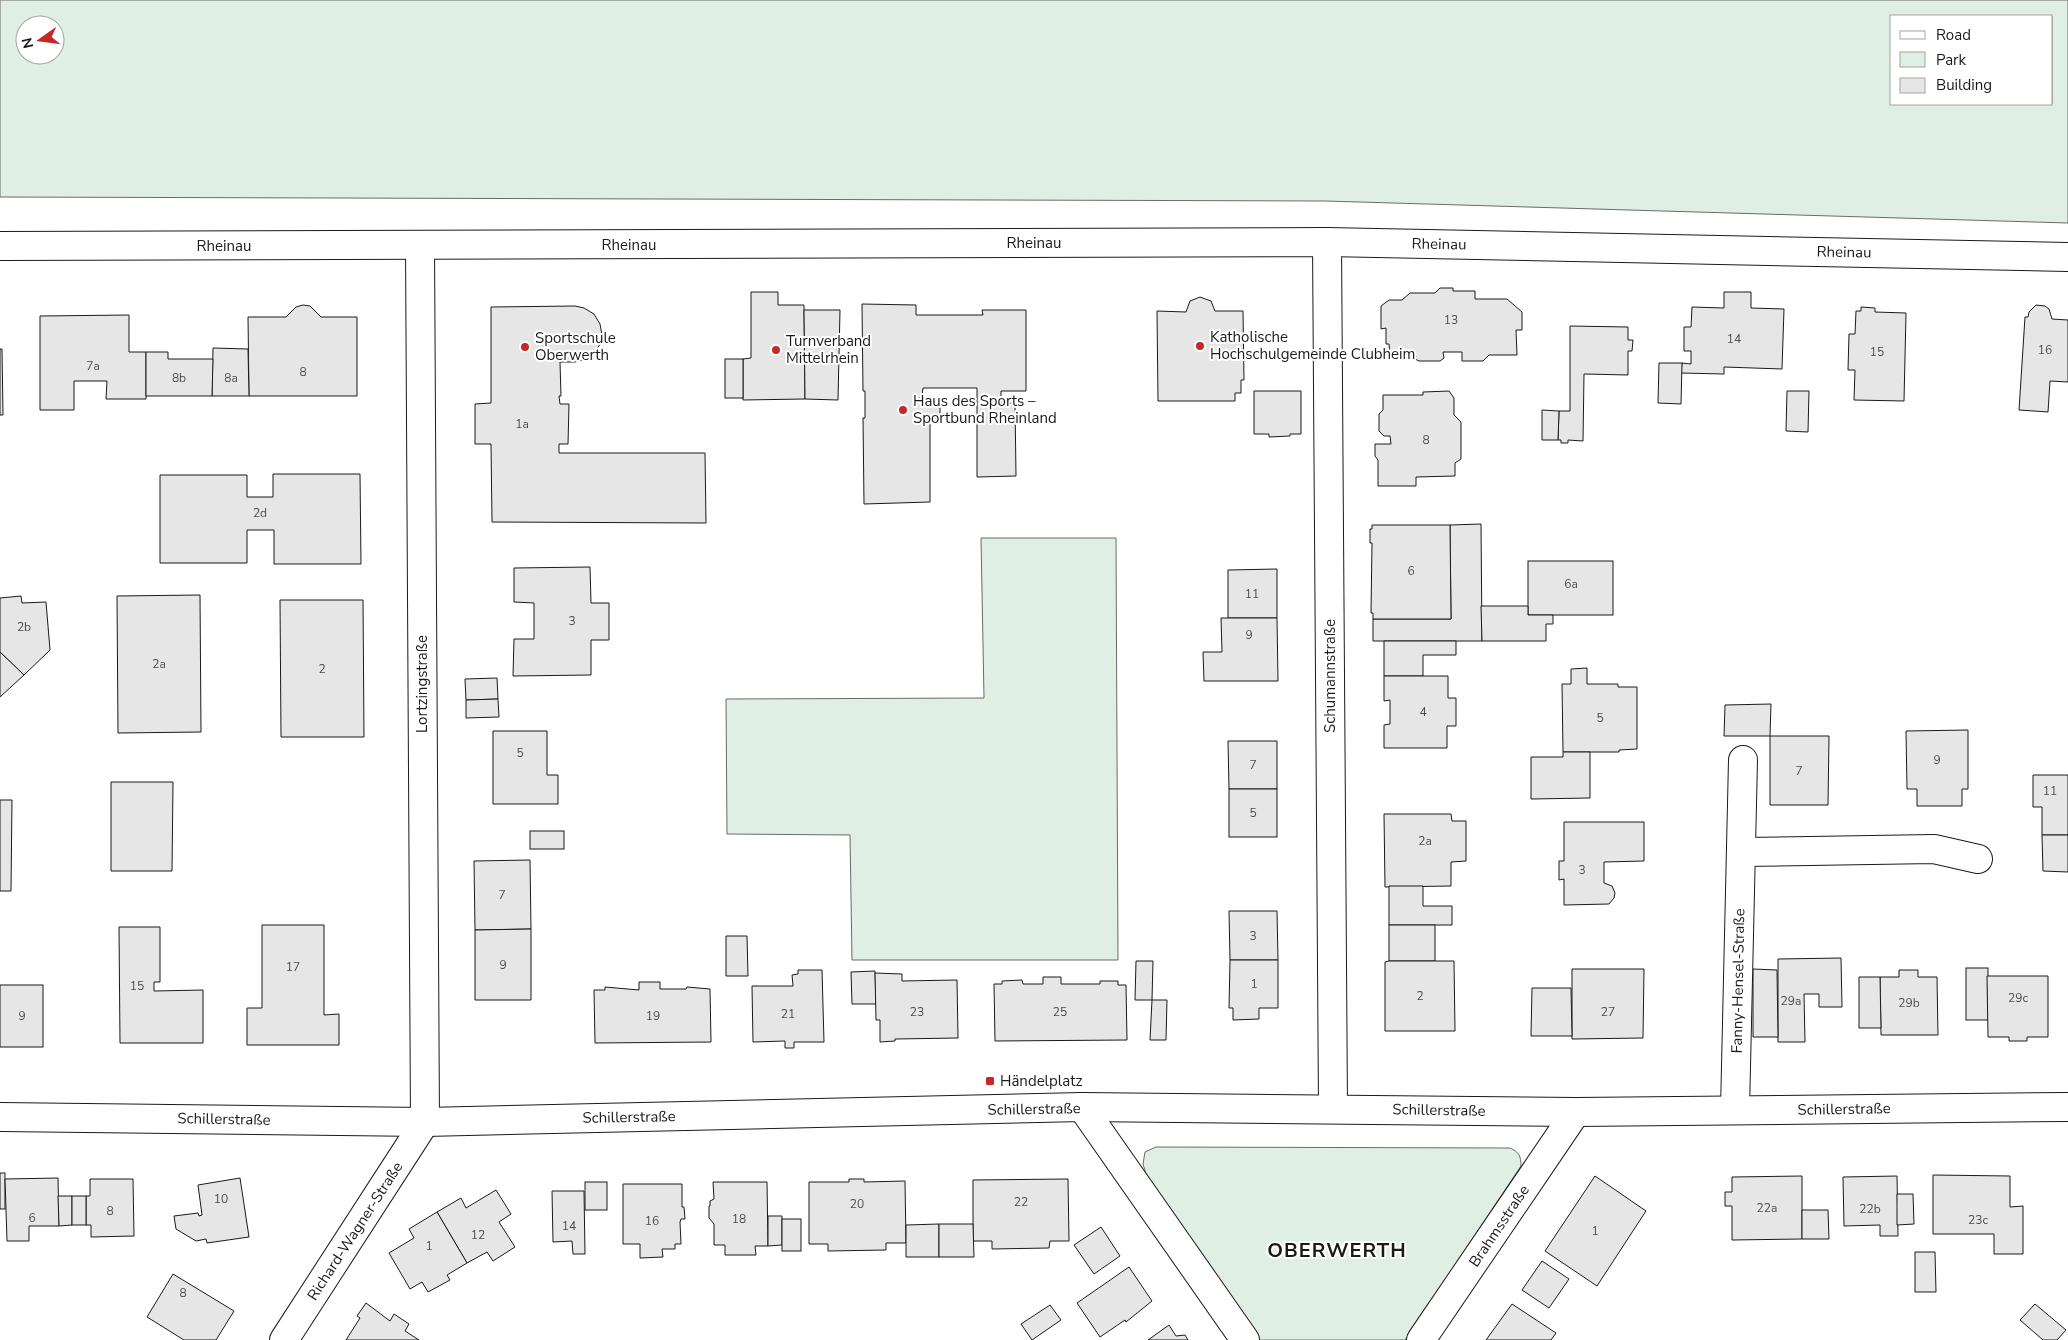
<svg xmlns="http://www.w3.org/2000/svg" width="2068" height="1340" font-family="'Nunito Sans',sans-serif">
<rect width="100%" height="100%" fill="#fff"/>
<g fill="#e0efe3" stroke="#6a6a6a" fill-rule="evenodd">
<path d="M 0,0 L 2068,0 L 2068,223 L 1325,201 L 0,197 ZM 1892,16 L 2052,16 L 2052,104 L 1892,104 ZM 25,25 L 55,25 L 55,55 L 25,55 Z"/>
<path d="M 981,538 L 1116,538 L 1118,960 L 852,960 L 850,835 L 727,834 L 726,699 L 984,698 Z"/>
<path d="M 1156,1147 L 1510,1148 C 1519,1152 1521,1156 1521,1166 L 1405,1340 L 1260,1340 L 1147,1177 L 1143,1164 L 1145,1152 Z"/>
</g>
<g fill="#e6e6e6" stroke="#1a1a1a">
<path d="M 1440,288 L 1453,288 L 1453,291 L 1475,291 L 1475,299 L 1507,299 L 1522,312 L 1522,330 L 1516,330 L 1517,355 L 1489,355 L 1483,361 L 1462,361 L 1462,352 L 1443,352 L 1444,358 L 1440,361 L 1419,361 L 1415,359 L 1416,356 L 1390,356 L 1389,344 L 1386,344 L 1386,328 L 1381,329 L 1381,306 L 1389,300 L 1402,300 L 1410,293 L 1435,293 Z"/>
<path d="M 751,292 L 778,292 L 778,305 L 804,305 L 805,399 L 743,400 L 743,359 L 751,358 Z"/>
<path d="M 1724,292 L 1751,292 L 1751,308 L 1784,309 L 1782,369 L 1724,367 L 1724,374 L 1681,373 L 1682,363 L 1691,364 L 1691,351 L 1684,351 L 1684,327 L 1691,327 L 1692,307 L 1724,308 Z"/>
<path d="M 1200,297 L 1211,301 L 1215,311 L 1243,311 L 1244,380 L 1241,380 L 1241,393 L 1235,393 L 1235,401 L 1158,401 L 1157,311 L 1186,312 L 1190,301 Z"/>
<path d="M 862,304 L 916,305 L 916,315 L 983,315 L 982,310 L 1026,310 L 1026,391 L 1001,391 L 1001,403 L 1015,403 L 1016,476 L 977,477 L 977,388 L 923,388 L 922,396 L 917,400 L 940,402 L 940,418 L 930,418 L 930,502 L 864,504 L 863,418 L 865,418 L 865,391 L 863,391 Z"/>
<path d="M 303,305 L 310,306 L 321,317 L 357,317 L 357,396 L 249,396 L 248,317 L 286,317 L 296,307 Z"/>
<path d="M 2036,305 L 2045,306 L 2049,309 L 2052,319 L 2068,320 L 2068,382 L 2050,381 L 2048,412 L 2019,410 L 2025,317 L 2028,317 L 2029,312 Z"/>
<path d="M 575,306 L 584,308 L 594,314 L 600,324 L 602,335 L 599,346 L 589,358 L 575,362 L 560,362 L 561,396 L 559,396 L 560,404 L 569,404 L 568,444 L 559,444 L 559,453 L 705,453 L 706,523 L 492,522 L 491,444 L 475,444 L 475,404 L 491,403 L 491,307 Z"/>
<path d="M 1861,307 L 1875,308 L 1875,312 L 1906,313 L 1904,401 L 1854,400 L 1855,370 L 1848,370 L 1849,334 L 1855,334 L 1856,311 L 1861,311 Z"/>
<path d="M 804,310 L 840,310 L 838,400 L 805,399 Z"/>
<path d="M 129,315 L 129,352 L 146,352 L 146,399 L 106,399 L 107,381 L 74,381 L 74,410 L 40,410 L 40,316 Z"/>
<path d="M 1570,326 L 1628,327 L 1628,340 L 1633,340 L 1632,351 L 1628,351 L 1628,375 L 1584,374 L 1583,441 L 1568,440 L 1568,443 L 1561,443 L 1561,440 L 1558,440 L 1559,411 L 1570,411 Z"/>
<path d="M 213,348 L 248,349 L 249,396 L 212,396 Z"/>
<path d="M 0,349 L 2,349 L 3,415 L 0,415 Z"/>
<path d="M 146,352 L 168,352 L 168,359 L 213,359 L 212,396 L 146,396 Z"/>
<rect x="725" y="359" width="18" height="39"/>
<path d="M 1659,363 L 1682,363 L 1681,404 L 1658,403 Z"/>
<path d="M 1254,391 L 1301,391 L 1301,434 L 1290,434 L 1290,436 L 1269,437 L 1269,434 L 1254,434 Z"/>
<path d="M 1449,391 L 1454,398 L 1454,415 L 1461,422 L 1461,459 L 1455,463 L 1455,476 L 1416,477 L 1416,486 L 1378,486 L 1378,460 L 1375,456 L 1375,444 L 1391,444 L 1390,436 L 1384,436 L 1379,431 L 1379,414 L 1383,410 L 1383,395 L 1423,395 L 1423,392 Z"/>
<path d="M 1787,391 L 1809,391 L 1808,432 L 1786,431 Z"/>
<path d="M 1542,410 L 1559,411 L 1558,440 L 1542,440 Z"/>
<path d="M 273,474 L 360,474 L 361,564 L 274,564 L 274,530 L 247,530 L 247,563 L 160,563 L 160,475 L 247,475 L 247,497 L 273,497 Z"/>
<path d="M 1481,524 L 1482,641 L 1373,641 L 1373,619 L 1451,619 L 1450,525 Z"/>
<path d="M 1372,525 L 1450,525 L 1451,619 L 1373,619 L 1373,613 L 1371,613 L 1372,543 L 1370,543 L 1370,529 L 1372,529 Z"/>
<rect x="1528" y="561" width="85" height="54"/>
<path d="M 590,567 L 591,603 L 609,603 L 609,640 L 591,640 L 591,675 L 513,676 L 514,639 L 534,639 L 534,603 L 514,602 L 514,568 Z"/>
<path d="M 1277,569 L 1277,618 L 1228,618 L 1228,570 Z"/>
<path d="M 200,595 L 201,732 L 118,733 L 117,596 Z"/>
<path d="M 21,596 L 22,603 L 46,602 L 50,650 L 24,675 L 0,652 L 0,598 Z"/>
<path d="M 280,600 L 363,600 L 364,737 L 281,737 Z"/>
<path d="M 1481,606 L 1528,606 L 1528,615 L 1553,615 L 1553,624 L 1546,624 L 1546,641 L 1482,641 Z"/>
<path d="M 1221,618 L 1277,618 L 1278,681 L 1204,681 L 1203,652 L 1222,652 Z"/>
<path d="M 1384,641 L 1456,641 L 1456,655 L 1423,655 L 1423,676 L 1384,676 Z"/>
<path d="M 0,652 L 24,675 L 0,697 Z"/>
<path d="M 1587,668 L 1587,684 L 1618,684 L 1618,687 L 1637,687 L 1637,749 L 1619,750 L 1619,752 L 1563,752 L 1562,684 L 1571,684 L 1571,669 Z"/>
<path d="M 1384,676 L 1448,676 L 1448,698 L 1456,698 L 1456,726 L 1447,726 L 1447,748 L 1384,748 L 1384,725 L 1390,724 L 1390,700 L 1384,701 Z"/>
<path d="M 497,678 L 498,699 L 466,700 L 465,679 Z"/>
<path d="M 498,699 L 499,717 L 466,718 L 466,700 Z"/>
<path d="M 1771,704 L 1770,736 L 1724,736 L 1725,705 Z"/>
<path d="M 1968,730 L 1968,789 L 1962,789 L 1962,806 L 1917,806 L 1917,789 L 1907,789 L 1906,731 Z"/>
<path d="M 493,731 L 547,731 L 547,775 L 558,775 L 558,804 L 493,804 Z"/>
<path d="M 1770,736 L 1829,736 L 1828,805 L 1770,805 Z"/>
<path d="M 1228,741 L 1277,741 L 1277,789 L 1229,789 Z"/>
<path d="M 1563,752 L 1590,752 L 1590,798 L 1531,799 L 1531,757 L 1563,757 Z"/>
<path d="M 2033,775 L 2068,775 L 2068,835 L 2042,835 L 2042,807 L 2033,807 Z"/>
<path d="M 111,782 L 173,782 L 172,871 L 111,871 Z"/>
<rect x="1229" y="789" width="48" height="48"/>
<path d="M 0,800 L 12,800 L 11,891 L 0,891 Z"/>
<path d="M 1384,814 L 1451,814 L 1452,821 L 1466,821 L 1466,861 L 1451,862 L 1451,886 L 1385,887 Z"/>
<path d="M 1564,822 L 1644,822 L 1644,861 L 1604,862 L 1604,883 L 1612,886 L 1615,893 L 1614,898 L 1609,904 L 1564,905 L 1564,879 L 1559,880 L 1559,861 L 1564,861 Z"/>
<rect x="530" y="831" width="34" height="18"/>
<path d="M 2042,835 L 2068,835 L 2068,872 L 2043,871 Z"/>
<path d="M 530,860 L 531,929 L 475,930 L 474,861 Z"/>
<path d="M 1389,886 L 1423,886 L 1423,906 L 1452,906 L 1452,925 L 1389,925 Z"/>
<path d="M 1229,911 L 1277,911 L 1278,960 L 1230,960 Z"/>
<path d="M 262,925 L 324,925 L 324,1015 L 339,1014 L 339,1045 L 247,1045 L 247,1008 L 262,1008 Z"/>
<rect x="1389" y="925" width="46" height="36"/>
<path d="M 119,927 L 160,927 L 160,982 L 154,982 L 154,991 L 203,990 L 203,1043 L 120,1043 Z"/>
<path d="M 531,929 L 531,1000 L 475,1000 L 475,930 Z"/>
<path d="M 726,936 L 747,936 L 748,976 L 726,976 Z"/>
<path d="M 1841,958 L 1842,1007 L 1819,1007 L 1819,994 L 1804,994 L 1805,1042 L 1778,1042 L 1778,959 Z"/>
<path d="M 1230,960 L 1278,960 L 1278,1008 L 1259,1008 L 1259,1019 L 1233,1020 L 1233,1008 L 1229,1008 Z"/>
<path d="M 1136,961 L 1153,961 L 1152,1000 L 1135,1000 Z"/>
<path d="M 1389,961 L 1454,961 L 1455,1031 L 1385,1031 L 1385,962 Z"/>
<rect x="1966" y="968" width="22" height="52"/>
<path d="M 1572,969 L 1644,969 L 1643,1038 L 1572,1039 Z"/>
<path d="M 1753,969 L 1777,970 L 1778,1037 L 1753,1037 Z"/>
<path d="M 798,970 L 822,970 L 824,1042 L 794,1042 L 794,1048 L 785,1048 L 785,1041 L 753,1042 L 752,986 L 793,986 L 792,975 L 798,974 Z"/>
<path d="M 1899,970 L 1918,970 L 1918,977 L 1937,977 L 1938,1035 L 1881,1035 L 1880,977 L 1899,977 Z"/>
<path d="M 875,971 L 876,1004 L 852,1004 L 851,972 Z"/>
<path d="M 875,973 L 902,974 L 902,981 L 957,980 L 958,1038 L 895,1039 L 895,1041 L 880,1042 L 880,1020 L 876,1020 Z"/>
<path d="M 1987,976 L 2048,976 L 2048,1037 L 2027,1037 L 2027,1041 L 2009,1041 L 2009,1037 L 1988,1037 Z"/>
<path d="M 1043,977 L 1061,977 L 1061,984 L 1100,984 L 1100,981 L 1118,981 L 1118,985 L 1126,985 L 1127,1040 L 995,1041 L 994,984 L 1002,984 L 1002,981 L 1022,980 L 1023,984 L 1043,984 Z"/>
<path d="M 1859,977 L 1880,977 L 1881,1028 L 1859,1028 Z"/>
<path d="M 639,982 L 660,982 L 660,989 L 686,989 L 687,987 L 710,989 L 711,1042 L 595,1043 L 594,990 L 605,990 L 605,987 L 639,990 Z"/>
<rect x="0" y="985" width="43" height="62"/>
<path d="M 1532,988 L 1571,988 L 1572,1036 L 1531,1036 Z"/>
<path d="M 1152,1000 L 1167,1000 L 1166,1040 L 1150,1040 Z"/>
<rect x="0" y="1173" width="5" height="36"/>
<path d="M 1933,1175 L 2010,1176 L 2010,1207 L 2023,1206 L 2023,1254 L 1994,1254 L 1994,1234 L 1933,1234 Z"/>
<path d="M 1595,1176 L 1646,1211 L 1597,1286 L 1545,1251 Z"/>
<path d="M 1802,1176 L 1802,1239 L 1732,1240 L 1732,1206 L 1725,1206 L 1725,1192 L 1732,1192 L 1732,1177 Z"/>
<path d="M 1897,1176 L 1898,1236 L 1880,1236 L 1880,1225 L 1844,1226 L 1843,1177 Z"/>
<path d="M 58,1178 L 59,1226 L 29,1226 L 29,1241 L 7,1241 L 5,1179 Z"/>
<path d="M 240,1178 L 249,1237 L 207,1243 L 206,1239 L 196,1241 L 176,1229 L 174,1216 L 198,1213 L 199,1216 L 202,1215 L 198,1185 Z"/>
<path d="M 90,1179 L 133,1179 L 134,1236 L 91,1237 L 91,1225 L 86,1225 L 86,1196 L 90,1196 Z"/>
<path d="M 849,1179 L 864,1179 L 864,1182 L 905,1181 L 906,1243 L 886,1243 L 886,1250 L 828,1251 L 828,1244 L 809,1244 L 809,1182 L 849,1182 Z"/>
<path d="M 1068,1179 L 1069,1241 L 1050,1241 L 1049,1248 L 992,1249 L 992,1241 L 973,1241 L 973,1180 Z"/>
<rect x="585" y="1182" width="22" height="28"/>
<path d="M 713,1182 L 767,1182 L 768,1246 L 755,1246 L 756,1255 L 725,1255 L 725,1245 L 714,1245 L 714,1224 L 709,1218 L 709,1206 L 710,1206 L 710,1201 L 714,1199 Z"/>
<path d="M 623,1184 L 682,1184 L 682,1207 L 684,1207 L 685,1219 L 681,1219 L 680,1222 L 681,1244 L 675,1244 L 675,1249 L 662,1249 L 663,1257 L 640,1258 L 640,1244 L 623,1244 Z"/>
<path d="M 496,1190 L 511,1214 L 499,1222 L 515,1247 L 493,1261 L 487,1252 L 467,1263 L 437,1212 L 461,1198 L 466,1208 Z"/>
<path d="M 552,1191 L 584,1191 L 585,1254 L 573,1254 L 572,1241 L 553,1242 Z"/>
<path d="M 1897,1194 L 1913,1194 L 1914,1224 L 1897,1225 Z"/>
<path d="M 58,1196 L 72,1196 L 72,1225 L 59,1226 Z"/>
<rect x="72" y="1196" width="14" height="29"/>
<path d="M 1802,1210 L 1828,1210 L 1829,1239 L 1802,1239 Z"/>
<path d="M 437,1212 L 467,1263 L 447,1275 L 450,1280 L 428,1292 L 422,1282 L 410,1289 L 389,1253 L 414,1238 L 409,1229 Z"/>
<path d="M 768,1216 L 782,1216 L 782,1245 L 768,1246 Z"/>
<rect x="782" y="1219" width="19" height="32"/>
<path d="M 939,1224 L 939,1257 L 906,1257 L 906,1225 Z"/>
<path d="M 939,1224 L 973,1224 L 974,1257 L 939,1257 Z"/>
<path d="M 1101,1227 L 1120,1256 L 1094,1274 L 1074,1245 Z"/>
<path d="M 1915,1252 L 1935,1252 L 1936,1292 L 1915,1292 Z"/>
<path d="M 1542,1261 L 1569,1279 L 1549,1308 L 1522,1290 Z"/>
<path d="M 1129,1267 L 1152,1301 L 1126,1322 L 1125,1320 L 1100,1337 L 1077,1303 Z"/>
<path d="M 173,1274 L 234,1311 L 216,1340 L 184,1340 L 147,1317 Z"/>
<path d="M 366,1303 L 390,1321 L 394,1314 L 409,1324 L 405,1331 L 419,1340 L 346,1340 L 360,1318 L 357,1316 Z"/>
<path d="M 1512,1304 L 1556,1333 L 1551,1340 L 1486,1340 Z"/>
<path d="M 2035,1304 L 2066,1330 L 2057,1340 L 2043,1340 L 2020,1320 Z"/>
<path d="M 1050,1305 L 1061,1320 L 1032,1340 L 1021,1324 Z"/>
<path d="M 1169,1325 L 1176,1336 L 1185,1335 L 1188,1340 L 1148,1340 Z"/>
</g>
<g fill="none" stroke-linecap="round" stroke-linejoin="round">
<defs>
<g id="minor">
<path d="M 1327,242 L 1333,1109"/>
<path d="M 0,246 L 1327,242 L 2068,257"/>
<path d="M 1741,852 L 1934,849 L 1978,859"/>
<path d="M 1082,1107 L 1245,1340"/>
<path d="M 1735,1110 L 1743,760"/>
<path d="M 0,1117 L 425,1122 L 1082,1107 L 1576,1112 L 2068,1107"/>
<path d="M 284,1340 L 425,1122 L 420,245"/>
<path d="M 1421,1340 L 1576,1112"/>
</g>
</defs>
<use href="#minor" stroke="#1a1a1a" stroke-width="30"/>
<use href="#minor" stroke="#fff" stroke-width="28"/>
</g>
<g fill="#c62828" stroke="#fff" stroke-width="2">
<circle cx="1200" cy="346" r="5"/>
<circle cx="525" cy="347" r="5"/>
<circle cx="776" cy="350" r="5"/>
<circle cx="903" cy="410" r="5"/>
<rect x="985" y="1076" width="10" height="10" rx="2.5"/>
</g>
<g text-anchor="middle" stroke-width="4" stroke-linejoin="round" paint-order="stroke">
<g font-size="12" fill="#4d4d4d">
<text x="1451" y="324">13</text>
<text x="1734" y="343">14</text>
<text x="2045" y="354">16</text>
<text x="1877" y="356">15</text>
<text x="93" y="370">7a</text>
<text x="303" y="376">8</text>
<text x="179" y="382">8b</text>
<text x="231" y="382">8a</text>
<text x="522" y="428">1a</text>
<text x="1426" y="444">8</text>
<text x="260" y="517">2d</text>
<text x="1411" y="575">6</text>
<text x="1571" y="588">6a</text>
<text x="1252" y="598">11</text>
<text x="572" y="625">3</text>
<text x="24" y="631">2b</text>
<text x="1249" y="639">9</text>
<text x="159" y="668">2a</text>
<text x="322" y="673">2</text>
<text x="1423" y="716">4</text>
<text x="1600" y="722">5</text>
<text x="520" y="757">5</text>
<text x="1937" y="764">9</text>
<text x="1253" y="769">7</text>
<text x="1799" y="775">7</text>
<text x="2050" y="795">11</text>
<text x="1253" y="817">5</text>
<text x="1425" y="845">2a</text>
<text x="1582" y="874">3</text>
<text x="502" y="899">7</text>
<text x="1253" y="940">3</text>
<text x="503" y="969">9</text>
<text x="293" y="971">17</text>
<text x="1254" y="988">1</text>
<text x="137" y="990">15</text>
<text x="1420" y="1000">2</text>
<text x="2018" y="1002">29c</text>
<text x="1791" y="1005">29a</text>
<text x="1909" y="1007">29b</text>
<text x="917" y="1016">23</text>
<text x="1060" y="1016">25</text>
<text x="1608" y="1016">27</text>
<text x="788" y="1018">21</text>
<text x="22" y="1020">9</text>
<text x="653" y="1020">19</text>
<text x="221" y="1203">10</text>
<text x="1021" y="1206">22</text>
<text x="857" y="1208">20</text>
<text x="1767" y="1212">22a</text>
<text x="1870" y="1213">22b</text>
<text x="110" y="1215">8</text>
<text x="32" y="1222">6</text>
<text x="739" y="1223">18</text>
<text x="1978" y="1224">23c</text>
<text x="652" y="1225">16</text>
<text x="569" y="1230">14</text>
<text x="1595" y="1235">1</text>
<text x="478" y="1239">12</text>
<text x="429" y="1250">1</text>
<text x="183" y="1297">8</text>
</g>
<g font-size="15" fill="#1a1a1a" stroke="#fff">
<text x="1034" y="248">Rheinau</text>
<text transform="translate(1439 244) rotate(1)" y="5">Rheinau</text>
<text x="629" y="250">Rheinau</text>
<text x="224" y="251">Rheinau</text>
<text transform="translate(1844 252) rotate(1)" y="5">Rheinau</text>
<text transform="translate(1330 676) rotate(-90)" y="5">Schumannstraße</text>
<text transform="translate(422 684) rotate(-90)" y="5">Lortzingstraße</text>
<text transform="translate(1738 981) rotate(-89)" y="5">Fanny-Hensel-Straße</text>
<text transform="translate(1034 1109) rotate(-1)" y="5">Schillerstraße</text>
<text transform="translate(1844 1109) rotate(-1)" y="5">Schillerstraße</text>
<text transform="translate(1439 1110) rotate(1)" y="5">Schillerstraße</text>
<text transform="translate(629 1117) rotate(-1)" y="5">Schillerstraße</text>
<text transform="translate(224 1119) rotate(1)" y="5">Schillerstraße</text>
<text transform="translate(1499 1226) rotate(-56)" y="5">Brahmsstraße</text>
<text transform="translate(355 1231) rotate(-57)" y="5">Richard-Wagner-Straße</text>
</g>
<g font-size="15" fill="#1a1a1a" stroke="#fff" text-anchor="start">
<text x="1210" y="342">Katholische<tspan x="1210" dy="17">Hochschulgemeinde Clubheim</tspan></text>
<text x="535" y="343">Sportschule<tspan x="535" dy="17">Oberwerth</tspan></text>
<text x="786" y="346">Turnverband<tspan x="786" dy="17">Mittelrhein</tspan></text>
<text x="913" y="406">Haus des Sports –<tspan x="913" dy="17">Sportbund Rheinland</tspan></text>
<text x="1000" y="1086">Händelplatz</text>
</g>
<g font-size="20" font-weight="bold" letter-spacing="1" fill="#1a1a1a" stroke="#fff">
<text x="1337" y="1257">OBERWERTH</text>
</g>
</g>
<rect x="1890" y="15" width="162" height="90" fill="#ffffff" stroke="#a3a3a3"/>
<rect x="1900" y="31" width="25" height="8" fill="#ffffff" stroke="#a3a3a3"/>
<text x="1936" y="40" font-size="15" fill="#1a1a1a">Road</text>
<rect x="1900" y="52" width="25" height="15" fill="#e0efe3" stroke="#a3a3a3"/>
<text x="1936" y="65" font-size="15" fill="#1a1a1a">Park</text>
<rect x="1900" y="78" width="25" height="15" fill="#e6e6e6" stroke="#a3a3a3"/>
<text x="1936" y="90" font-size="15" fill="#1a1a1a">Building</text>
<g transform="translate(40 40) rotate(256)"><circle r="24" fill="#ffffff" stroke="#a3a3a3"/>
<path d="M0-4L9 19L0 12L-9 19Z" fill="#c62828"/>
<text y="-8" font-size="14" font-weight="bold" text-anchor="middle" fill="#1a1a1a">N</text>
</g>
</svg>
